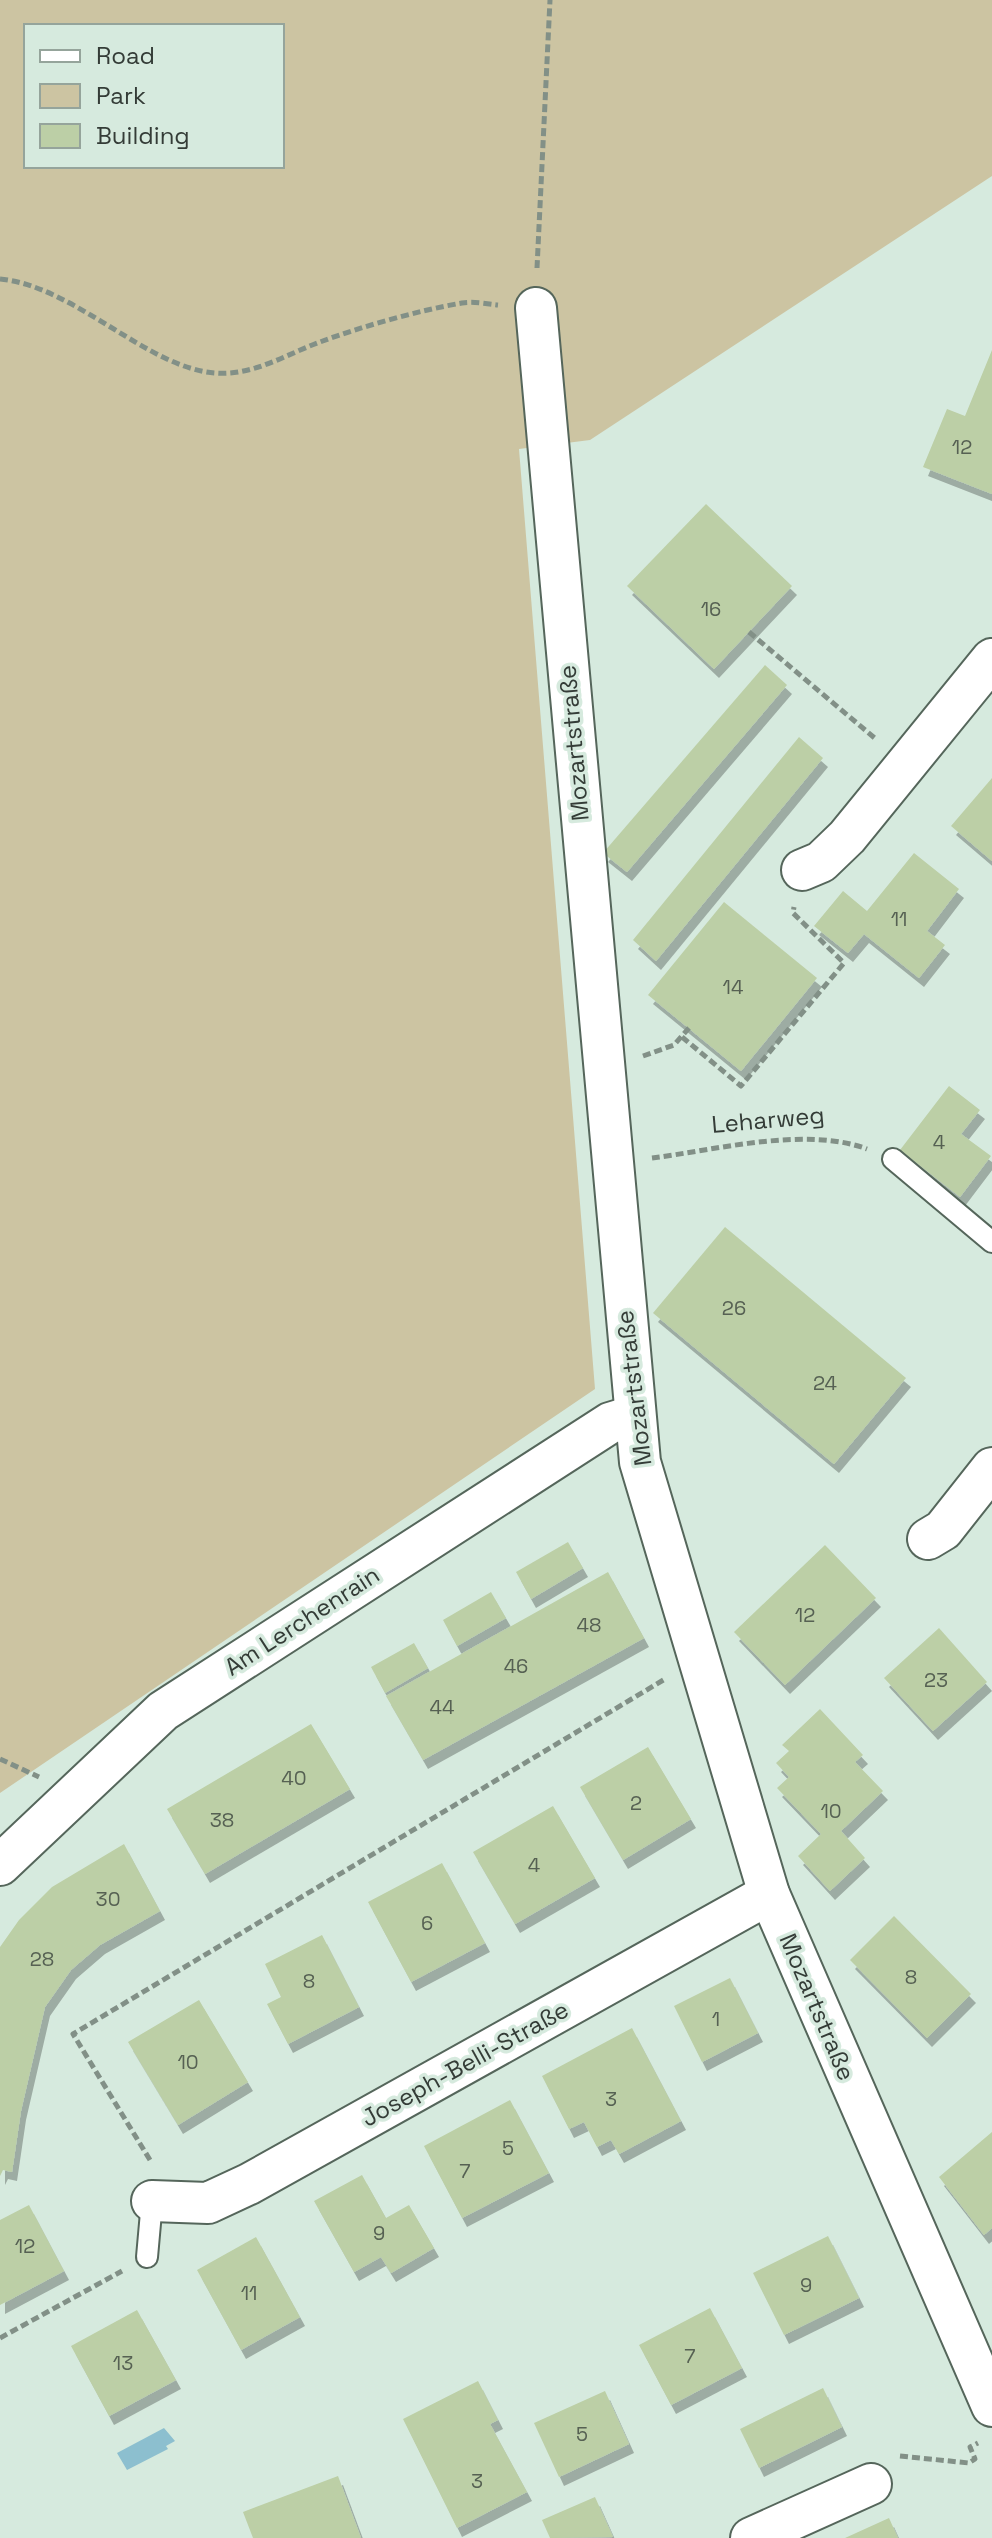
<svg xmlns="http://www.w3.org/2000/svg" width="992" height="2538" font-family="'Space Grotesk',sans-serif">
<defs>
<filter id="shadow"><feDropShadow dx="5" dy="9" stdDeviation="0" flood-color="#0004"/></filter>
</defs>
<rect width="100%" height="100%" fill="#d6eade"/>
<path fill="#ccc4a2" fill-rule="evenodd" d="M 0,0 L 992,0 L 992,176 L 590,440 L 519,449 L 595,1389 L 0,1793 ZM 26,26 L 282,26 L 282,166 L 26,166 Z"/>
<path fill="#8cbfcf" d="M 164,2428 L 175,2441 L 166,2446 L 168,2449 L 127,2470 L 117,2453 Z"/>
<g fill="#bccfa6" filter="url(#shadow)">
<path d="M 992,350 L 992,494 L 923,467 L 947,409 L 965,416 Z"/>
<path d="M 706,504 L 792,586 L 714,669 L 627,586 Z"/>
<path d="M 765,665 L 787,685 L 627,872 L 603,853 Z"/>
<path d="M 799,737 L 823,758 L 656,961 L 633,940 Z"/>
<path d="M 992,778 L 992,861 L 951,826 Z"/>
<path d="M 914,853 L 959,889 L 927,931 L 945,945 L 919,978 L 864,934 L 848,953 L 814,926 L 843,891 L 867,911 Z"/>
<path d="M 724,902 L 817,978 L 741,1071 L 648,995 Z"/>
<path d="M 949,1086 L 980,1110 L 961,1134 L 991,1156 L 960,1197 L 900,1150 Z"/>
<path d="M 725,1227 L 906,1378 L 834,1464 L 653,1313 Z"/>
<path d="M 568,1542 L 583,1568 L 531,1599 L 516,1572 Z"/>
<path d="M 825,1545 L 876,1598 L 785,1685 L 734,1632 Z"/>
<path d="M 608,1572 L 644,1638 L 423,1760 L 386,1696 Z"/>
<path d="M 491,1592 L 506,1618 L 457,1646 L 443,1620 Z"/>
<path d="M 939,1628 L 987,1682 L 933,1731 L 884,1678 Z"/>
<path d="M 414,1643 L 428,1668 L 385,1693 L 371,1667 Z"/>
<path d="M 820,1709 L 863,1755 L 855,1762 L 883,1791 L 841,1831 L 865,1858 L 830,1891 L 798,1856 L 821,1834 L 777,1788 L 789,1777 L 776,1763 L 789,1751 L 782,1745 Z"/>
<path d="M 311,1724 L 350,1789 L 205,1874 L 167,1809 Z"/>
<path d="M 648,1747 L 691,1819 L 623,1860 L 580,1787 Z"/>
<path d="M 553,1806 L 595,1878 L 515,1924 L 473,1852 Z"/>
<path d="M 124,1844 L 160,1911 L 100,1945 L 71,1970 L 45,2007 L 21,2111 L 12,2172 L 3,2170 L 0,2176 L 0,1947 L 19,1920 L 52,1887 Z"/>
<path d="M 442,1863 L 485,1943 L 411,1982 L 368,1902 Z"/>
<path d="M 894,1916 L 971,1994 L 927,2038 L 850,1960 Z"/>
<path d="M 322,1935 L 359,2007 L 288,2044 L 267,2004 L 281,1997 L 265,1964 Z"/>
<path d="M 730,1978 L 758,2033 L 702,2062 L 674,2006 Z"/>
<path d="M 199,2000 L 248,2082 L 178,2125 L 128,2042 Z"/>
<path d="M 632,2028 L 681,2121 L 619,2154 L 611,2140 L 597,2147 L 584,2122 L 569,2129 L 542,2076 Z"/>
<path d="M 510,2100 L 549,2173 L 462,2218 L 424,2146 Z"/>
<path d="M 992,2132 L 992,2228 L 984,2235 L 939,2177 Z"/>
<path d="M 362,2175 L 386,2218 L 409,2205 L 434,2248 L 391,2273 L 381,2257 L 354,2272 L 314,2201 Z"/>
<path d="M 29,2205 L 64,2271 L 0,2305 L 0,2220 Z"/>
<path d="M 828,2236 L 859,2298 L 784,2335 L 753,2273 Z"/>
<path d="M 256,2237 L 300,2317 L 241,2350 L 197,2270 Z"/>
<path d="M 710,2308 L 742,2368 L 671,2405 L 639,2345 Z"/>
<path d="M 137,2310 L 176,2380 L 109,2416 L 71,2346 Z"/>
<path d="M 478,2381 L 498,2420 L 490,2424 L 527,2492 L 457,2528 L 403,2419 Z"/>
<path d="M 823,2388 L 842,2427 L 759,2468 L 740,2429 Z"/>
<path d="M 605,2391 L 629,2444 L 559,2477 L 534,2423 Z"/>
<path d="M 338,2476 L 361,2538 L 253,2538 L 243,2512 Z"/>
<path d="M 595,2497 L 613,2537 L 550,2538 L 542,2520 Z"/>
<path d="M 889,2518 L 898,2538 L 845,2538 Z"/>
</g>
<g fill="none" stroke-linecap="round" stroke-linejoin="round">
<defs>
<g id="service">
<path d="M 893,1159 L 992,1242"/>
<path d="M 147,2257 L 152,2201"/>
</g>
<g id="minor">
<path d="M 536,308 L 640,1462 L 769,1894 L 992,2406"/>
<path d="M 802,870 L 821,862 L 847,837 L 992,659"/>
<path d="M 928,1539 L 943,1530 L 992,1468"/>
<path d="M 0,1865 L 163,1711 L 610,1423 L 633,1416"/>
<path d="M 152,2201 L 208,2203 L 249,2184 L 769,1894"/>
<path d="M 751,2538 L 871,2484"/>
</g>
</defs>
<use href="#service" stroke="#55665b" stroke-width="24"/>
<use href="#minor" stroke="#55665b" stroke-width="44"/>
<g stroke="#829087" stroke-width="5" stroke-dasharray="8 4" stroke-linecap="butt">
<path d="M 537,268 L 550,0"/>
<path d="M 0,279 C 75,286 148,369 216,373 C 253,376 287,354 320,342 C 360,327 420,310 462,303 C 473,301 487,304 498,305"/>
<path d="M 749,632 L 877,740"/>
<path d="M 682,1037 L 741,1086 L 844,963 L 793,913 L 794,907"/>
<path d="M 643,1056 L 674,1045 L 689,1028"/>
<path d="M 652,1158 C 716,1150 806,1126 867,1149"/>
<path d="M 0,1759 L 39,1777"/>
<path d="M 150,2160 L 73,2034 L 665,1679"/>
<path d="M 0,2338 L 122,2271"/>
<path d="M 900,2456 L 969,2463 L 975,2459 L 970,2447 L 978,2443"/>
</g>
<use href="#service" stroke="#fff" stroke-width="20"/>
<use href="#minor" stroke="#fff" stroke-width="40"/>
</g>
<g text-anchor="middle" stroke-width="7" stroke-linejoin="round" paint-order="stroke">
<g font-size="20" fill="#566153">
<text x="962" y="454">12</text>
<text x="711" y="616">16</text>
<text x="899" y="926">11</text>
<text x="733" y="994">14</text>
<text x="939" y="1149">4</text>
<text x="734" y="1315">26</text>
<text x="825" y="1390">24</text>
<text x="805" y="1622">12</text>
<text x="589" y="1632">48</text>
<text x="516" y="1673">46</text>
<text x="936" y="1687">23</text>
<text x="442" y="1714">44</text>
<text x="294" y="1785">40</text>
<text x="636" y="1810">2</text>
<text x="831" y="1818">10</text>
<text x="222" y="1827">38</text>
<text x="534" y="1872">4</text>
<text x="108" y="1906">30</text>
<text x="427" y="1930">6</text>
<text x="42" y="1966">28</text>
<text x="911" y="1984">8</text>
<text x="309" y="1988">8</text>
<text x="716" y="2026">1</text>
<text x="188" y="2069">10</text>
<text x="611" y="2106">3</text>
<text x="508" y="2155">5</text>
<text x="465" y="2178">7</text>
<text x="379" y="2240">9</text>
<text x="25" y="2253">12</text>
<text x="806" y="2292">9</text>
<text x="249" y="2300">11</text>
<text x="690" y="2363">7</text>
<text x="123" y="2370">13</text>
<text x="582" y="2441">5</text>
<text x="477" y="2488">3</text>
</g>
<g font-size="24" fill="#343c37" stroke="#d6eade">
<text transform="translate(574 743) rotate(-95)" y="8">Mozartstraße</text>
<text transform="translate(768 1120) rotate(-5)" y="8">Leharweg</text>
<text transform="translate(634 1388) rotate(-97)" y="8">Mozartstraße</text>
<text transform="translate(302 1621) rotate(-33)" y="8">Am Lerchenrain</text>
<text transform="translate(817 2007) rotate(67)" y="8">Mozartstraße</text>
<text transform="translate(465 2064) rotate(-29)" y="8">Joseph-Belli-Straße</text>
</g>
</g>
<rect x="24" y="24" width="260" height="144" fill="#d6eade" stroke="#95a49b" stroke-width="2"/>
<rect x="40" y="50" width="40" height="12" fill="#ffffff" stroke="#95a49b" stroke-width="2"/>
<text x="96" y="64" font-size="24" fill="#343c37">Road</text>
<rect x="40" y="84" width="40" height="24" fill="#ccc4a2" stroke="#95a49b" stroke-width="2"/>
<text x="96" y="104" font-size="24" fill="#343c37">Park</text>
<rect x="40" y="124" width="40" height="24" fill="#bccfa6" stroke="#95a49b" stroke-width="2"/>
<text x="96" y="144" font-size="24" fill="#343c37">Building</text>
</svg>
